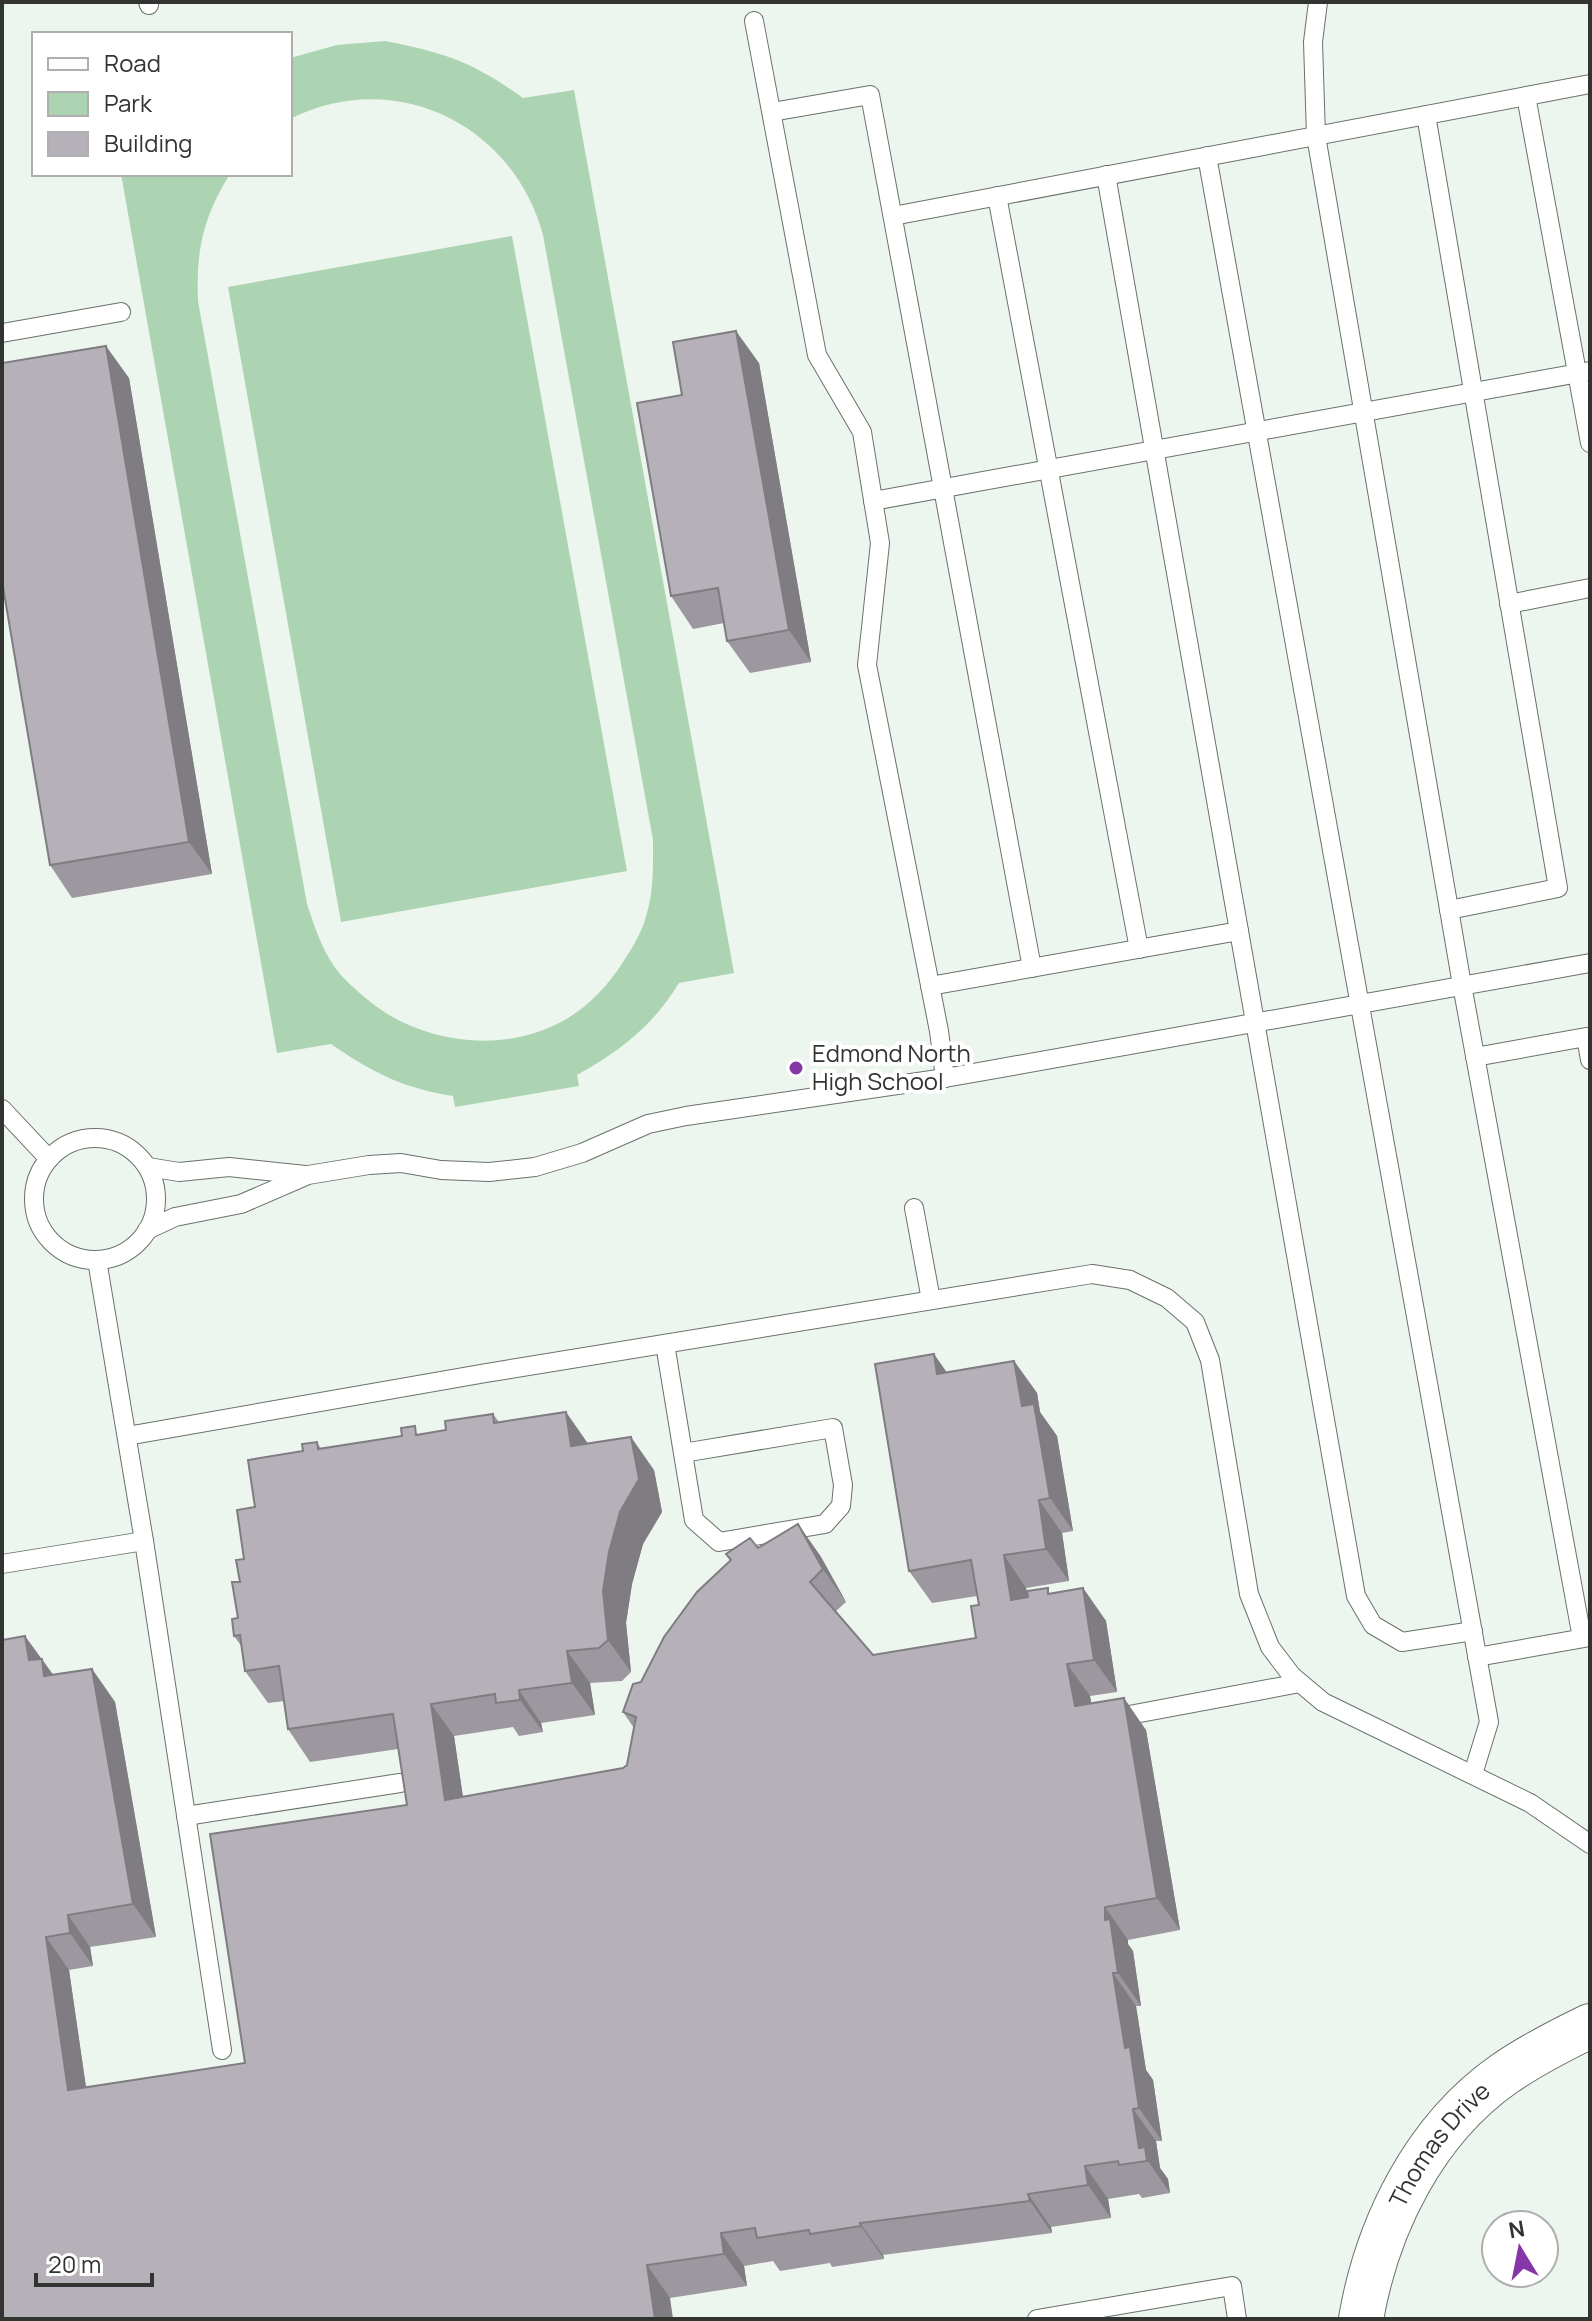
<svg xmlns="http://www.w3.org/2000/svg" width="1592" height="2321" font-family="Manrope,sans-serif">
<rect width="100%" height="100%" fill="#edf6ee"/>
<g fill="#add4b2">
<path d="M 385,41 C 446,53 473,62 523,98 L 574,90 L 734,973 L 679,983 C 653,1026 620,1051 577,1075 L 579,1086 L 455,1107 L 453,1096 C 403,1088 373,1073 331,1044 L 277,1053 L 121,174 L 230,174 C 203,217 196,250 198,301 L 307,904 C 314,925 321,947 334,966 C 343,979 356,990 368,1000 C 422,1045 507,1055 568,1018 C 591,1004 609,984 623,962 C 633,947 643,930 647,913 C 654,889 653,864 653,840 L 543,235 C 513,124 395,66 290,119 L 290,58 L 337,45 Z"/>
<path d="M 512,236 L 627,871 L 341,922 L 228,287 Z"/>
</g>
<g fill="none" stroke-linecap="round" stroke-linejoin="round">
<defs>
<g id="service">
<path d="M 148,2 L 149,5"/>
<path d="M 1318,2 L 1313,42 L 1316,136 L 1462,985 L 1582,1638"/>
<path d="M 754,21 L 817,355 L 862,432 L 880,543 L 867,665 L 939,1031 L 945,1078"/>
<path d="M 1526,96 L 1590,443"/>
<path d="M 772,112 L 870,95 L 1032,968"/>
<path d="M 1426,115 L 1558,888 L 1449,910"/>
<path d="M 1207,156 L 1489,1722 L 1473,1774"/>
<path d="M 1106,175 L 1356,1596 L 1373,1625 L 1402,1642 L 1473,1631"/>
<path d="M 997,196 L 1139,949"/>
<path d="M 893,216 L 1590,84"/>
<path d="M 2,333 L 121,312"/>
<path d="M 873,501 L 1590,371"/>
<path d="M 1509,604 L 1590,588"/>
<path d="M 930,986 L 1239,931"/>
<path d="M 1475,1057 L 1586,1037 L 1590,1060"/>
<path d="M 2,1109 L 49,1159"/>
<circle cx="95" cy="1199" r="61"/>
<path d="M 148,1167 L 179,1172 L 229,1167 L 305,1175"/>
<path d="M 914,1208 L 931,1300"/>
<path d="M 147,1230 L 175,1217 L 241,1204 L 308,1175 L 369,1165 L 401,1163 L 441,1170 L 489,1172 L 535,1167 L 582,1153 L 648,1124 L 686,1116 L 945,1078 L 1590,963"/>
<path d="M 97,1260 L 144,1541 L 222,2050"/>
<path d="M 665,1344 L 694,1520 L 719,1542 L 825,1524 L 841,1506 L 843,1485 L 833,1428 L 683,1453"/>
<path d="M 127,1436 L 486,1373 L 1092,1274 L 1130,1280 L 1167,1298 L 1195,1322 L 1210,1360 L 1249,1594 L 1270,1647 L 1292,1676 L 1323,1702 L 1530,1803 L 1590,1844"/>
<path d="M 2,1564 L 144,1541"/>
<path d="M 1477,1657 L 1590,1637"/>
<path d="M 1124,1716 L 1300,1683"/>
<path d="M 186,1816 L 400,1783"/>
<path d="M 1037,2319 L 1232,2286 L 1237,2319"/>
</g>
<g id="tertiary">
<path id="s1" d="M 1361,2319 C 1377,2226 1424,2130 1504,2074 C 1530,2056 1561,2040 1590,2026"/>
</g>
</defs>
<use href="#service" stroke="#69716a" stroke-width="20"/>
<use href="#tertiary" stroke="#69716a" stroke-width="46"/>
<use href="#service" stroke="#fff" stroke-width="18"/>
<use href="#tertiary" stroke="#fff" stroke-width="44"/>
</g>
<g fill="#9d989f">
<path d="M 759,363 L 811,662 L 750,673 L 727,641 L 724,623 L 693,629 L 671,596 L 682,395 Z"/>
<path d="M 129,378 L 212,874 L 72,898 L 50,865 Z"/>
<path d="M 1014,1361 L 1037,1393 L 1040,1412 L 1057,1436 L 1073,1531 L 1062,1533 L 1069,1581 L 1026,1588 L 1028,1597 L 1083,1588 L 1106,1621 L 1117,1692 L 1090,1696 L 1091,1703 L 1146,1730 L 1180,1930 L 1128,1940 L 1128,1944 L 1133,1951 L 1141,2006 L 1136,2006 L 1146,2070 L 1153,2080 L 1162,2141 L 1156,2141 L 1160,2168 L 1168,2179 L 1170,2193 L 1142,2198 L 1139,2194 L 1108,2199 L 1111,2218 L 1051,2227 L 1052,2233 L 883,2255 L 884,2259 L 832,2267 L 830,2263 L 780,2271 L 773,2261 L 744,2266 L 747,2286 L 670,2298 L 2,2319 L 41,1659 L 53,1675 L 92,1669 L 115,1702 L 156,1937 L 90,1947 L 93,1966 L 69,1970 L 86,2087 L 245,2063 L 407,1805 L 398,1749 L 310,1762 L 288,1729 L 284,1701 L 268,1703 L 245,1671 L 242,1647 L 234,1636 L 238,1618 L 240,1582 L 255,1507 L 303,1451 L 317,1442 L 321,1449 L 446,1430 L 493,1414 L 499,1422 L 588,1444 L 654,1470 L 662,1512 L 643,1544 L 632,1584 L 626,1623 L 631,1672 L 622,1681 L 590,1683 L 595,1715 L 541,1723 L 543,1732 L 519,1736 L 513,1727 L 454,1736 L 463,1797 L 623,1768 L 627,1765 L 634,1728 L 623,1712 L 641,1682 L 758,1548 L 798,1524 L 821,1557 L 846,1602 L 836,1611 L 873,1655 L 976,1638 L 979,1605 L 977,1596 L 932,1603 L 909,1571 L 947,1372 Z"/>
</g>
<g fill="#7f7c82">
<path d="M 736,331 L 759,363 L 811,662 L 789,630 Z"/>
<path d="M 106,346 L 129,378 L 212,874 L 189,842 Z"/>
<path d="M 934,1354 L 957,1387 L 937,1374 Z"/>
<path d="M 1014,1361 L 1037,1393 L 1040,1412 L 1057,1436 L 1073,1531 L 1050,1498 L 1022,1406 Z"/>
<path d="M 566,1412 L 589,1445 L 571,1446 Z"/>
<path d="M 631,1437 L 654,1470 L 662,1512 L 643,1544 L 632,1584 L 626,1623 L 631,1672 L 608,1640 L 603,1591 L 609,1552 Z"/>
<path d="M 1039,1500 L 1062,1533 L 1069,1581 L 1046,1549 Z"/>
<path d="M 798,1524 L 821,1557 L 846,1602 L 823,1569 Z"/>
<path d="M 1004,1555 L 1026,1588 L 1034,1633 L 1011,1600 Z"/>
<path d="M 1083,1588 L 1106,1621 L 1117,1692 L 1094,1660 Z"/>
<path d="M 25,1636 L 65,1691 L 67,1709 L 29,1660 Z"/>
<path d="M 567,1651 L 590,1683 L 595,1715 L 572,1683 Z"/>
<path d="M 1067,1664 L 1090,1696 L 1097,1738 L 1075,1706 Z"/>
<path d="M 92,1669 L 115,1702 L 156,1937 L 133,1904 Z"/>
<path d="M 519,1690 L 541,1723 L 543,1732 L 520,1700 Z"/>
<path d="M 1124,1698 L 1146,1730 L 1180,1930 L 1157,1898 Z"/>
<path d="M 431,1704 L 454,1736 L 468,1832 L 445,1800 Z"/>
<path d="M 1105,1907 L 1128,1940 L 1128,1944 L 1133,1951 L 1141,2006 L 1118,1973 L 1105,1920 Z"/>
<path d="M 68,1915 L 90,1947 L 93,1966 L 70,1933 Z"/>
<path d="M 46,1937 L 69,1970 L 91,2122 L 68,2090 Z"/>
<path d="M 1113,1973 L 1136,2006 L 1146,2070 L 1153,2080 L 1162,2141 L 1139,2108 L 1125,2048 Z"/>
<path d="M 1133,2109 L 1156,2141 L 1160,2168 L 1168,2179 L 1170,2193 L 1139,2148 Z"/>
<path d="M 1085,2166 L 1108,2199 L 1111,2218 L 1088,2185 Z"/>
<path d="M 1028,2194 L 1051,2227 L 1052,2233 L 1030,2201 Z"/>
<path d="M 860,2223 L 883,2255 L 884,2259 L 861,2226 Z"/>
<path d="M 721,2233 L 744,2266 L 747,2286 L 724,2254 Z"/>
<path d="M 647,2265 L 670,2298 L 673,2319 L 655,2319 Z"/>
</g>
<g fill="#b6b1b9" stroke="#7f7c82" stroke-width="2">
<path d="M 736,331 L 789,630 L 727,641 L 718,588 L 671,596 L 637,403 L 682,395 L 673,342 Z"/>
<path d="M 106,346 L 189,842 L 50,865 L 2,581 L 2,363 Z"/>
<path d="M 934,1354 L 937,1374 L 1014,1361 L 1022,1406 L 1034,1404 L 1050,1498 L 1039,1500 L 1046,1549 L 1004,1555 L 1011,1600 L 1028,1597 L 1027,1591 L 1048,1588 L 1048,1594 L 1083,1588 L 1094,1660 L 1067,1664 L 1075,1706 L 1124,1698 L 1157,1898 L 1105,1907 L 1105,1920 L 1110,1919 L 1118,1973 L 1113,1973 L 1125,2048 L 1130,2047 L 1139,2108 L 1133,2109 L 1139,2148 L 1145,2147 L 1147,2161 L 1119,2165 L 1118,2161 L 1085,2166 L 1088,2185 L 1028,2194 L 1030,2201 L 860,2223 L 861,2226 L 810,2234 L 809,2230 L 757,2238 L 755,2228 L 721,2233 L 724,2254 L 647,2265 L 655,2319 L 2,2319 L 2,1640 L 25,1636 L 29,1660 L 42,1659 L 44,1676 L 92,1669 L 133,1904 L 68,1915 L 70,1933 L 46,1937 L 68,2090 L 245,2063 L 210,1834 L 407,1805 L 393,1714 L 288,1729 L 279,1666 L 245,1671 L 240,1635 L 234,1636 L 232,1619 L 238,1618 L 232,1582 L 240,1582 L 236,1560 L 244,1559 L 237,1510 L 255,1507 L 248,1460 L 303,1451 L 302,1444 L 317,1442 L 318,1449 L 402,1436 L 401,1428 L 415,1426 L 416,1435 L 446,1430 L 445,1421 L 493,1414 L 494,1423 L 566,1412 L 571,1446 L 631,1437 L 639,1479 L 620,1512 L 609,1552 L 603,1591 L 608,1640 L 599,1648 L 567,1651 L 572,1683 L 519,1690 L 520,1700 L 496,1703 L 495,1694 L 431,1704 L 445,1800 L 623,1768 L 627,1765 L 636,1717 L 623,1712 L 633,1684 L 641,1682 L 664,1637 L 697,1592 L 731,1560 L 726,1554 L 750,1538 L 758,1548 L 798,1524 L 823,1569 L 810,1582 L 873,1655 L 976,1638 L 971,1606 L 979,1605 L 971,1560 L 909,1571 L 875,1364 Z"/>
</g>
<circle fill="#8536a7" stroke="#fff" stroke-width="3" cx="796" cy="1068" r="8"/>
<g text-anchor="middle" stroke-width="8" stroke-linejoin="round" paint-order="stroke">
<g font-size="24" fill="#313431" stroke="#fff" text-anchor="start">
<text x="812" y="1062">Edmond North<tspan x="812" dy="28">High School</tspan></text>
</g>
<g font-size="24" fill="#313431" stroke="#fff">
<text dy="8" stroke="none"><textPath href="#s1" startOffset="194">Thomas Drive</textPath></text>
</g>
</g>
<rect width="1592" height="2321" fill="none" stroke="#313431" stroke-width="8"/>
<rect x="32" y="32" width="260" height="144" fill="#ffffff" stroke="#adaead" stroke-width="2"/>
<rect x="48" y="58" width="40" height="12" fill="#ffffff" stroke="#adaead" stroke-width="2"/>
<text x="104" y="72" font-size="24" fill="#313431">Road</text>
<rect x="48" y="92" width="40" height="24" fill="#add4b2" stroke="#adaead" stroke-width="2"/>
<text x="104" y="112" font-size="24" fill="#313431">Park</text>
<rect x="48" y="132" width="40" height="24" fill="#b6b1b9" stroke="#adaead" stroke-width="2"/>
<text x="104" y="152" font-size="24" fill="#313431">Building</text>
<g transform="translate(1520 2249) rotate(350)"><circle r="38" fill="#ffffff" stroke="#adaead" stroke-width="2"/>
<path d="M0-6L14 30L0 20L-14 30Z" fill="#8536a7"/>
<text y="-12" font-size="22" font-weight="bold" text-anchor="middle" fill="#313431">N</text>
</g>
<path d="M36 2273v12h116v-12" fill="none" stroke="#313431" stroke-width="4"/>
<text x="48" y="2273" font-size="24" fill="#313431" stroke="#ffffff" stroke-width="6" paint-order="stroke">20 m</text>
</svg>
